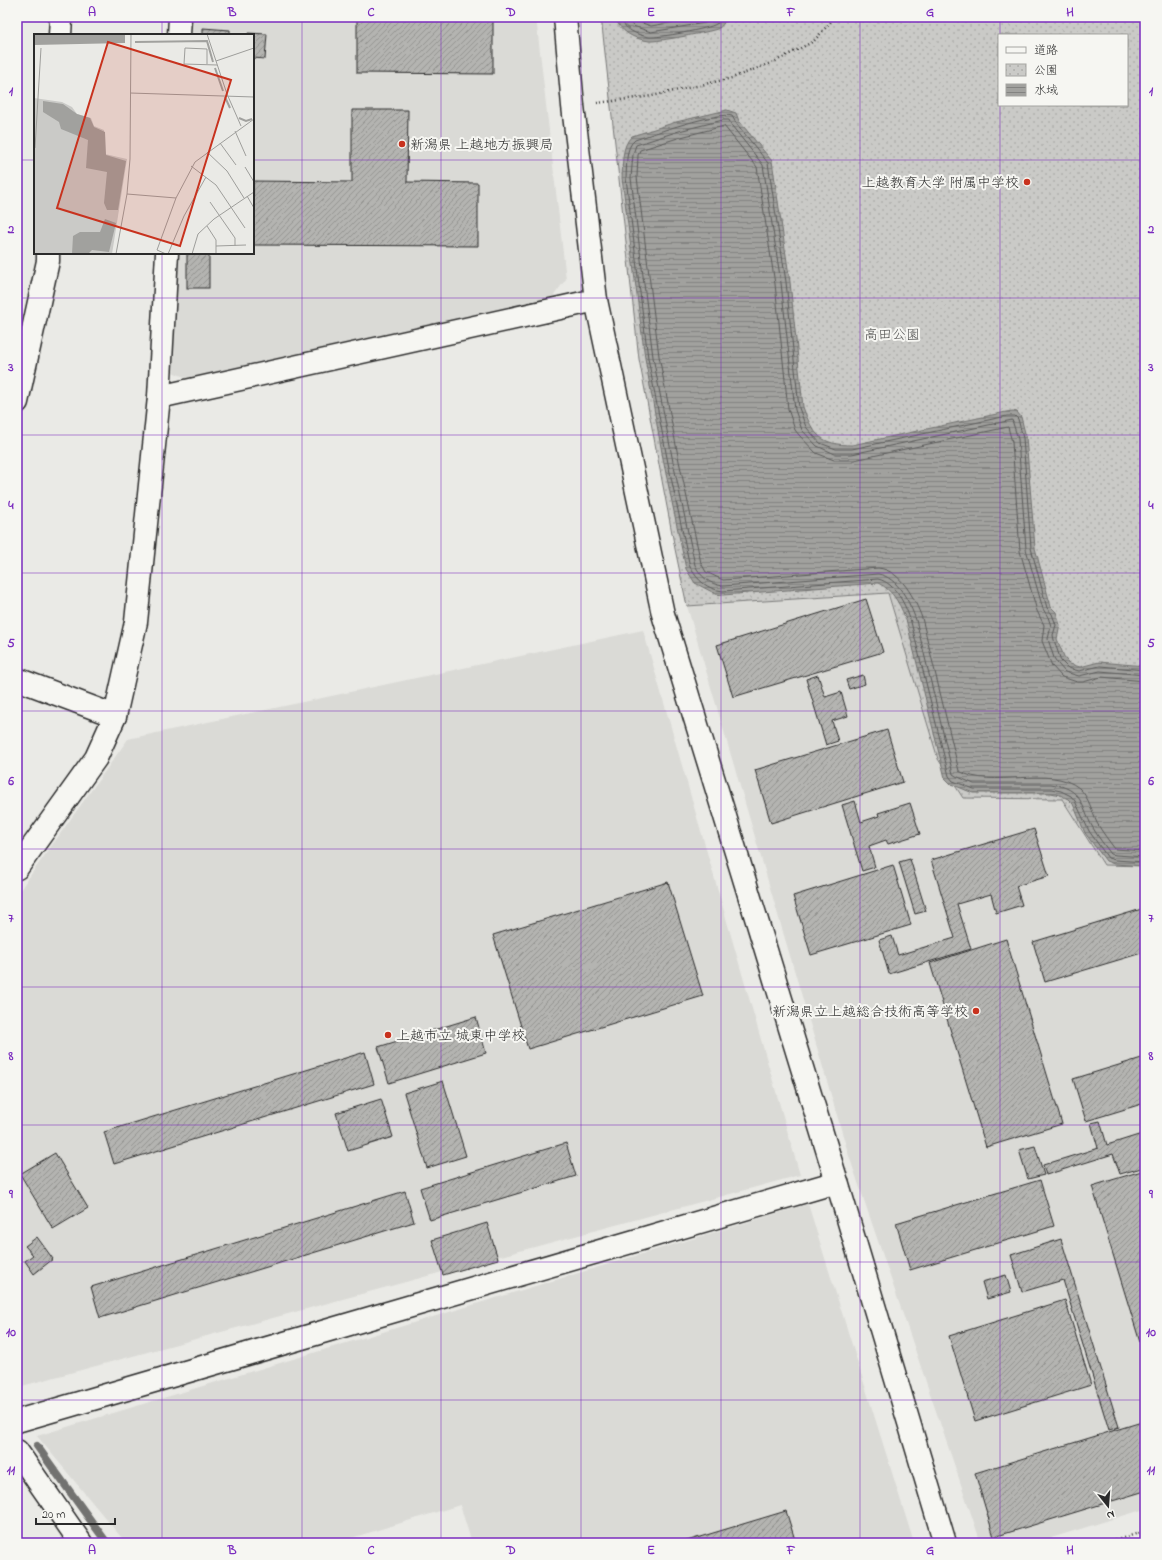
<svg xmlns="http://www.w3.org/2000/svg" width="1162" height="1560" font-family="'Indie Flower','Klee One',sans-serif">
<defs>
<pattern id="park-dots" width="8" height="8" patternUnits="userSpaceOnUse"><rect width="8" height="8" fill="#cacac7"/><path d="M2 2h.1M6 6h.1" fill="none" stroke="#aeaeab" stroke-width="1.8" stroke-linecap="round"/></pattern>
<pattern id="water-rules" width="6" height="5" patternUnits="userSpaceOnUse"><rect width="6" height="5" fill="#a1a19e"/><path d="M0 2.5h6" fill="none" stroke="#838381"/></pattern>
<pattern id="building-hatch" width="6" height="6" patternUnits="userSpaceOnUse"><rect width="6" height="6" fill="#b4b4b1"/><path d="M-1 1l2-2M0 6l6-6M5 7l2-2" fill="none" stroke="#939390"/></pattern>
</defs>
<rect width="100%" height="100%" fill="#eaeae6"/>
<filter id="ink" filterUnits="userSpaceOnUse"><feTurbulence type="fractalNoise" baseFrequency=".025" numOctaves="2"/><feDisplacementMap in="SourceGraphic" scale="8" xChannelSelector="R" yChannelSelector="G"/><feConvolveMatrix kernelMatrix="1 2 1 2 8 2 1 2 1" color-interpolation-filters="sRGB"/></filter>
<g filter="url(#ink)">
<g fill="#dadad6">
<path d="M 192,17 L 536,17 L 566,279 L 552,298 L 187,378 L 170,371 L 176,253 L 253,253 L 253,35 L 191,35 Z"/>
<path d="M 888,593 L 938,759 L 963,798 L 1062,799 L 1104,865 L 1145,866 L 1145,1509 L 1035,1543 L 981,1543 L 849,1156 L 687,606 Z"/>
<path d="M 643,630 L 800,1175 L 22,1386 L 17,1380 L 17,894 L 128,739 Z"/>
<path d="M 808,1204 L 914,1543 L 472,1543 L 460,1505 L 335,1543 L 126,1543 L 37,1436 Z"/>
</g>
<path fill="url(#park-dots)" stroke="#7a7a79" fill-rule="evenodd" d="M 601,17 L 1145,17 L 1145,866 L 1104,865 L 1062,799 L 963,798 L 938,759 L 888,593 L 687,606 L 675,549 L 639,359 ZM 999,35 L 1127,35 L 1127,105 L 999,105 Z"/>
<g fill="url(#water-rules)" stroke="#727270">
<path d="M 615,17 L 726,17 C 725,22 722,27 717,29 C 709,32 657,42 649,41 C 634,39 620,32 615,17 Z"/>
<path d="M 727,110 L 736,113 L 739,121 L 772,161 L 790,282 L 803,407 C 813,435 821,445 852,445 L 1006,412 L 1013,411 L 1017,412 L 1021,417 L 1026,437 L 1035,548 L 1051,607 L 1056,612 L 1060,625 L 1057,639 L 1065,659 L 1070,664 L 1080,667 L 1099,662 L 1145,666 L 1145,866 L 1114,864 L 1106,861 L 1085,833 L 1073,804 L 1068,799 L 1060,795 L 1051,793 L 973,793 L 951,784 L 945,778 L 907,623 C 902,608 894,590 878,583 L 723,595 L 716,594 L 695,583 L 686,569 L 664,464 L 645,358 L 622,178 C 623,164 621,146 632,136 L 676,122 Z"/>
</g>
<g fill="none" stroke-linecap="round" stroke-linejoin="round">
<g stroke="#5a5a59" stroke-width="1">
<path d="M 620,17 C 624,30 637,35 649,37 C 658,38 709,29 716,24 C 720,23 720,20 722,17"/>
<path d="M 625,17 L 633,26 L 651,32 L 705,23 L 713,20 L 716,17"/>
<path d="M 632,17 L 636,21 L 651,26 L 704,17"/>
<path d="M 1145,670 L 1100,666 L 1079,671 L 1068,668 L 1061,661 L 1054,640 L 1053,635 L 1056,625 L 1052,614 L 1047,608 L 1031,548 L 1023,438 L 1018,419 L 1015,416 L 1007,416 L 852,449 L 836,449 L 820,443 L 806,427 L 799,408 L 786,282 L 768,163 L 736,123 L 732,116 C 719,111 652,134 635,140 C 625,147 627,166 626,178 L 648,358 L 668,463 L 690,567 C 698,581 707,589 723,591 L 878,579 C 896,583 906,606 911,622 L 949,776 L 953,781 L 974,789 L 1051,789 L 1061,791 L 1071,796 L 1075,801 L 1089,831 L 1108,858 L 1115,860 L 1145,862"/>
<path d="M 1145,675 L 1100,671 L 1079,676 L 1065,672 L 1058,664 L 1054,658 L 1048,639 L 1051,626 L 1048,617 L 1043,609 L 1026,549 L 1018,439 L 1012,420 L 852,454 L 835,454 L 817,446 L 802,430 L 795,410 L 781,283 L 763,165 L 732,126 L 729,120 L 723,120 L 679,131 L 636,145 L 633,154 L 631,178 L 653,357 L 673,462 L 695,565 C 701,577 709,584 723,586 L 878,574 C 898,577 910,603 916,620 L 953,774 L 956,776 L 974,784 L 1051,784 C 1084,789 1080,805 1093,828 C 1098,837 1105,846 1111,854 L 1116,855 L 1145,857"/>
<path d="M 1145,681 L 1101,677 L 1083,682 L 1077,682 L 1062,677 L 1052,666 L 1042,641 L 1044,625 L 1037,611 L 1020,551 L 1012,442 L 1008,427 L 854,460 L 834,460 L 816,453 L 799,435 L 795,430 L 788,409 L 775,284 L 757,167 L 724,126 L 681,137 L 640,150 L 638,155 L 637,177 L 659,356 L 679,461 L 701,563 L 706,572 L 723,580 L 878,568 C 901,570 915,599 922,618 L 959,771 C 992,790 1050,764 1079,788 C 1089,797 1092,812 1097,823 C 1102,832 1109,841 1115,849 L 1145,851"/>
</g>
<path stroke="#727270" stroke-width="8" d="M 37,1446 L 107,1543"/>
</g>
<g fill="url(#building-hatch)" stroke="#2b2b2b">
<path d="M 357,17 L 493,17 L 493,74 L 357,73 Z"/>
<path d="M 203,28 L 230,30 L 230,35 L 203,35 Z"/>
<path d="M 248,33 L 267,34 L 265,59 L 253,58 L 253,35 L 248,35 Z"/>
<path d="M 352,110 L 408,110 L 407,182 L 478,183 L 478,246 L 253,245 L 253,181 L 352,182 Z"/>
<rect x="187" y="253" width="22" height="35"/>
<path d="M 866,599 L 883,652 L 733,697 L 717,645 Z"/>
<path d="M 818,675 L 825,697 L 841,692 L 848,716 L 832,721 L 838,741 L 826,745 L 806,679 Z"/>
<path d="M 863,675 L 865,684 L 849,689 L 846,680 Z"/>
<path d="M 887,730 L 903,782 L 771,823 L 755,770 Z"/>
<path d="M 855,801 L 861,822 L 879,816 L 878,813 L 910,803 L 920,834 L 888,844 L 886,840 L 869,846 L 875,867 L 862,871 L 842,805 Z"/>
<path d="M 1034,829 L 1049,876 L 1016,886 L 1022,905 L 996,913 L 991,894 L 957,904 L 971,949 L 889,974 L 879,940 L 892,936 L 898,955 L 955,938 L 931,860 Z"/>
<path d="M 910,859 L 926,911 L 915,914 L 899,862 Z"/>
<path d="M 893,865 L 911,925 L 811,955 L 793,896 Z"/>
<path d="M 668,882 L 703,996 L 528,1049 L 493,935 Z"/>
<path d="M 1145,908 L 1145,952 L 1045,982 L 1033,942 Z"/>
<path d="M 1006,939 L 1062,1124 L 986,1147 L 930,963 Z"/>
<path d="M 476,1017 L 486,1053 L 389,1083 L 378,1047 Z"/>
<path d="M 365,1052 L 374,1084 L 114,1164 L 104,1132 Z"/>
<path d="M 1145,1057 L 1145,1103 L 1086,1121 L 1073,1079 Z"/>
<path d="M 443,1081 L 466,1156 L 427,1168 L 404,1093 Z"/>
<path d="M 381,1099 L 393,1137 L 348,1151 L 336,1113 Z"/>
<path d="M 1100,1121 L 1107,1145 L 1145,1133 L 1145,1167 L 1120,1174 L 1113,1154 L 1046,1175 L 1043,1165 L 1098,1148 L 1091,1123 Z"/>
<path d="M 566,1143 L 576,1176 L 430,1220 L 420,1188 Z"/>
<path d="M 1035,1146 L 1044,1175 L 1028,1179 L 1019,1150 Z"/>
<path d="M 55,1153 L 88,1208 L 53,1229 L 20,1174 Z"/>
<path d="M 1145,1170 L 1145,1348 L 1142,1349 L 1092,1186 Z"/>
<path d="M 1040,1180 L 1054,1226 L 910,1270 L 896,1223 Z"/>
<path d="M 405,1191 L 414,1222 L 100,1318 L 91,1287 Z"/>
<path d="M 487,1223 L 498,1259 L 443,1275 L 432,1240 Z"/>
<path d="M 37,1237 L 53,1259 L 34,1274 L 25,1261 L 33,1255 L 25,1246 Z"/>
<path d="M 1061,1239 L 1119,1427 L 1109,1430 L 1063,1280 L 1022,1292 L 1011,1255 Z"/>
<path d="M 1006,1275 L 1011,1292 L 987,1299 L 982,1282 Z"/>
<path d="M 1065,1300 L 1091,1385 L 975,1421 L 949,1336 Z"/>
<path d="M 1145,1421 L 1145,1491 L 994,1537 L 975,1473 Z"/>
<path d="M 786,1511 L 796,1543 L 680,1543 Z"/>
</g>
<g fill="none" stroke-linecap="round" stroke-linejoin="round">
<defs>
<g id="street">
<path d="M 60,35 L 61,17"/>
<path d="M 179,35 L 180,17"/>
<path d="M 159,397 L 167,253"/>
<path d="M 17,402 L 48,261 L 48,253"/>
<path d="M 17,679 L 115,716"/>
<path d="M 17,868 L 96,758 L 115,716 L 136,622 L 159,397 L 596,300"/>
<path d="M 17,1421 L 837,1182"/>
<path d="M 17,1451 L 81,1543"/>
</g>
<path id="secondary" d="M 565,17 L 573,106 L 596,300 L 663,614 L 837,1182 L 945,1543"/>
</defs>
<use href="#street" stroke="#2b2b2b" stroke-width="25"/>
<use href="#secondary" stroke="#2b2b2b" stroke-width="25"/>
<g stroke="#2b2b2b" stroke-width="2.5" stroke-dasharray="1 3" stroke-linecap="butt">
<path d="M 597,103 L 652,96 L 732,78 L 776,61 L 814,41 L 835,17"/>
<path d="M 1108,1543 L 1145,1531"/>
</g>
<use href="#street" stroke="#f6f6f2" stroke-width="22"/>
<use href="#secondary" stroke="#f6f6f2" stroke-width="22"/>
</g>
</g>
<path fill="none" stroke="#7b2cbf" stroke-width="1" stroke-opacity="0.55" d="M 162,17 L 162,35M 302,17 L 302,1543M 441,17 L 441,1543M 581,17 L 581,1543M 721,17 L 721,1543M 860,17 L 860,1543M 1000,17 L 1000,35M 1000,105 L 1000,1543M 17,160 L 35,160M 253,160 L 1145,160M 162,253 L 162,1543M 17,298 L 1145,298M 17,435 L 1145,435M 17,573 L 1145,573M 17,711 L 1145,711M 17,849 L 1145,849M 17,987 L 1145,987M 17,1125 L 1145,1125M 17,1262 L 1145,1262M 17,1400 L 1145,1400"/>
<g fill="#c8321e" stroke="#f6f6f2" stroke-width="1.5">
<circle cx="402" cy="144" r="4"/>
<circle cx="1027" cy="182" r="4"/>
<circle cx="976" cy="1011" r="4"/>
<circle cx="388" cy="1035" r="4"/>
</g>
<g text-anchor="middle" stroke-width="4" stroke-linejoin="round" paint-order="stroke">
<g font-size="14" fill="#2b2b2b" stroke="#f6f6f2" text-anchor="start">
<text x="410" y="149">新潟県 上越地方振興局</text>
<text x="1019" y="187" text-anchor="end">上越教育大学 附属中学校</text>
<text x="968" y="1016" text-anchor="end">新潟県立上越総合技術高等学校</text>
<text x="396" y="1040">上越市立 城東中学校</text>
</g>
<g font-size="14" fill="#535352" stroke="#f6f6f2">
<text x="892" y="339">高田公園</text>
</g>
</g>
<g transform="translate(34 34)">
<rect width="220" height="220" fill="#eaeae6"/>
<path d="M 0,64 L 28,68 L 38,73 L 43,80 L 57,84 L 60,92 L 70,96 L 71,120 L 93,125 L 78,220 L 0,220 Z" fill="#cacac7"/>
<path d="M 0,0 L 91,0 L 91,9 L 0,11 ZM 9,67 L 29,70 L 43,80 L 56,84 L 60,93 L 71,98 L 72,121 L 92,127 L 84,176 L 73,176 L 70,169 L 73,138 L 52,134 L 54,106 L 27,95 L 25,88 L 9,78 ZM 71,185 L 82,189 L 75,218 L 58,216 L 54,220 L 38,220 L 39,202 L 46,198 L 66,198 Z" fill="#a1a19e"/>
<path fill="none" stroke="#a1a19e" stroke-width="2" d="M 101,8 L 173,7 L 179,28M 181,34 L 189,57M 191,63 L 196,74M 205,84 L 212,87 L 218,85"/>
<path fill="none" stroke="#9e9e9b" stroke-width="1" d="M 173,0 L 193,60 L 207,92M 182,27 L 220,14M 173,30 L 173,15 L 151,14 L 150,30 L 183,31M 96,59 L 220,63M 201,97 L 212,122M 186,109 L 202,131M 1,114 L 7,14M 173,118 L 193,137 L 210,164M 157,132 L 182,151 L 211,194M 211,133 L 220,148M 93,160 L 142,164 L 161,128 L 220,85M 213,162 L 220,174M 176,168 L 201,204 L 201,212M 173,192 L 182,206 L 182,220M 182,212 L 212,211M 82,220 L 93,160 L 96,125 L 97,0M 132,220 L 123,216 L 142,164M 134,220 L 150,182 L 172,143M 158,220 L 164,200 L 180,185 L 220,158"/>
<path fill="#c8321e" fill-opacity="0.15" stroke="#c8321e" stroke-width="2" d="M 74,8 L 197,46 L 146,212 L 23,174 Z"/>
<rect width="220" height="220" fill="none" stroke="#2b2b2b" stroke-width="2"/>
</g>
<rect width="1162" height="1560" fill="none" stroke="#f6f6f2" stroke-width="44"/>
<rect x="998" y="34" width="130" height="72" fill="#f6f6f2" stroke="#a5a5a2"/>
<rect x="1006" y="47" width="20" height="6" fill="#f6f6f2" stroke="#a5a5a2"/>
<text x="1034" y="54" font-size="12" fill="#2b2b2b">道路</text>
<rect x="1006" y="64" width="20" height="12" fill="url(#park-dots)" stroke="#a5a5a2"/>
<text x="1034" y="74" font-size="12" fill="#2b2b2b">公園</text>
<rect x="1006" y="84" width="20" height="12" fill="url(#water-rules)" stroke="#a5a5a2"/>
<text x="1034" y="94" font-size="12" fill="#2b2b2b">水域</text>
<g transform="translate(1108 1506) rotate(163)" stroke="#f6f6f2" stroke-width="3" paint-order="stroke">
<path d="M0-3L7 15L0 10L-7 15Z" fill="#2b2b2b"/>
<text y="-6" font-size="11" font-weight="bold" text-anchor="middle" fill="#2b2b2b">N</text>
</g>
<path d="M36 1518v6h79v-6" fill="none" stroke="#2b2b2b" stroke-width="2"/>
<text x="42" y="1518" font-size="12" fill="#2b2b2b" stroke="#f6f6f2" stroke-width="3" paint-order="stroke">20 m</text>
<rect x="22" y="22" width="1118" height="1516" fill="none" stroke="#7b2cbf" stroke-width="1.5"/>
<g font-size="13" text-anchor="middle" font-weight="bold" fill="#7b2cbf">
<text x="92" y="16">A</text>
<text x="232" y="16">B</text>
<text x="371" y="16">C</text>
<text x="511" y="16">D</text>
<text x="651" y="16">E</text>
<text x="791" y="16">F</text>
<text x="930" y="16">G</text>
<text x="1070" y="16">H</text>
<text x="11" y="95">1</text>
<text x="1151" y="95">1</text>
<text x="11" y="233">2</text>
<text x="1151" y="233">2</text>
<text x="11" y="371">3</text>
<text x="1151" y="371">3</text>
<text x="11" y="509">4</text>
<text x="1151" y="509">4</text>
<text x="11" y="647">5</text>
<text x="1151" y="647">5</text>
<text x="11" y="785">6</text>
<text x="1151" y="785">6</text>
<text x="11" y="922">7</text>
<text x="1151" y="922">7</text>
<text x="11" y="1060">8</text>
<text x="1151" y="1060">8</text>
<text x="11" y="1198">9</text>
<text x="1151" y="1198">9</text>
<text x="11" y="1336">10</text>
<text x="1151" y="1336">10</text>
<text x="11" y="1474">11</text>
<text x="1151" y="1474">11</text>
<text x="92" y="1554">A</text>
<text x="232" y="1554">B</text>
<text x="371" y="1554">C</text>
<text x="511" y="1554">D</text>
<text x="651" y="1554">E</text>
<text x="791" y="1554">F</text>
<text x="930" y="1554">G</text>
<text x="1070" y="1554">H</text>
</g>
</svg>
